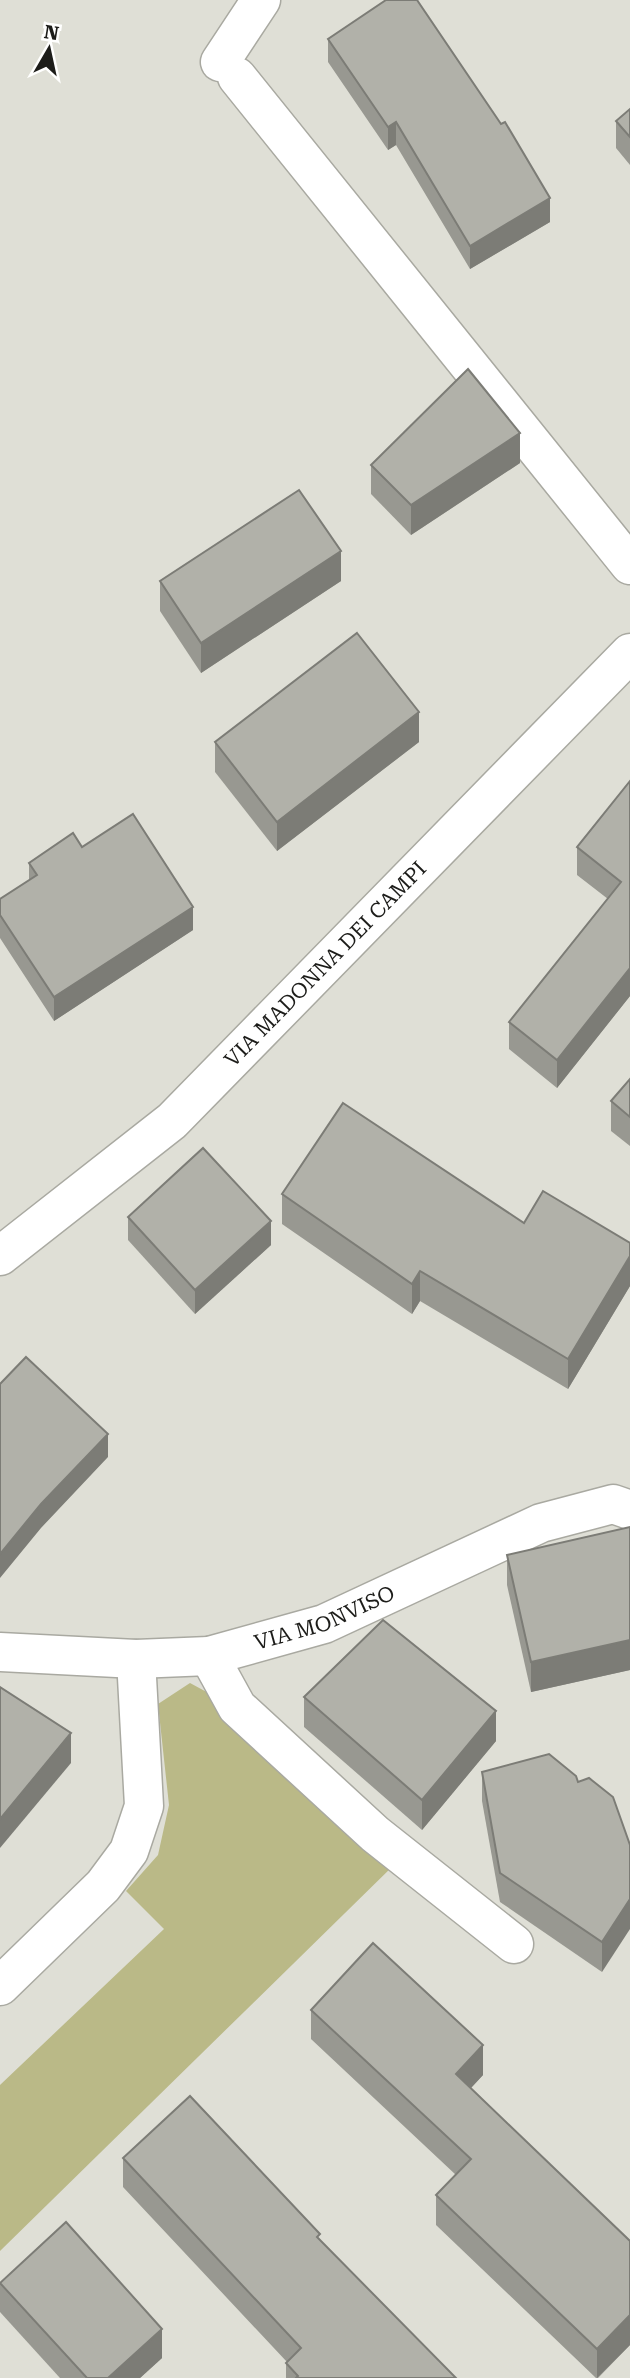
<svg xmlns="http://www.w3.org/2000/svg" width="630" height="2378" font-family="'Roboto Serif',serif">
<rect width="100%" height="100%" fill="#dfdfd6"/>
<path fill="#bab987" d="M 190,1683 L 214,1696 L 396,1863 L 0,2251 L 0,2085 L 164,1929 L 126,1891 L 158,1855 L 169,1805 L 158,1704 Z"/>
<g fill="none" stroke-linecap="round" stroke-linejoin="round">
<defs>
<g id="minor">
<path d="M 220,62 L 261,0"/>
<path d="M 237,77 L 630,565"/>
<path id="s1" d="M 0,1256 L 172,1121 L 630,653"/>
<path id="s2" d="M 0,1652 L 136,1659 L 209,1656 L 324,1624 L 541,1523 L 613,1504 L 630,1510"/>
<path d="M 209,1656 L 237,1707 L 375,1834 L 514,1944"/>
<path d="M 0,1986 L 103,1886 L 129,1851 L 144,1806 L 136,1659"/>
</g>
</defs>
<use href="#minor" stroke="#a9a9a1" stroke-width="41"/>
<use href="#minor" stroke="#fff" stroke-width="38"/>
</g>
<g fill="#989891">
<path d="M 328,39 L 550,222 L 470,269 L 396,145 L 388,150 L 328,62 Z"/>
<path d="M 630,109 L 630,165 L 616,148 L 616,121 Z"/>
<path d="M 520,463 L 411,535 L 371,494 L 371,465 Z"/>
<path d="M 160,581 L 341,581 L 201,673 L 160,611 Z"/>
<path d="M 215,742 L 419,742 L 277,851 L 215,772 Z"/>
<path d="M 630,781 L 630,996 L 557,1088 L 509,1049 L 509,1022 L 608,899 L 577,875 L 577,847 Z"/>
<path d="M 82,847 L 193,930 L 54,1021 L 0,938 L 0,899 L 29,880 L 29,863 Z"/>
<path d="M 630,1079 L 630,1146 L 611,1131 L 611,1101 Z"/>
<path d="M 282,1194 L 524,1223 L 630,1243 L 630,1286 L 568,1389 L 420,1301 L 412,1314 L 282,1224 Z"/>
<path d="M 128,1217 L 271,1245 L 195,1314 L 128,1240 Z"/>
<path d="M 630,1527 L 630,1670 L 531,1692 L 507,1585 L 507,1555 Z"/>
<path d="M 304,1697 L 496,1741 L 422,1830 L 304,1727 Z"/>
<path d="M 482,1772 L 578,1782 L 613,1797 L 602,1972 L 500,1902 L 482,1801 Z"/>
<path d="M 311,2010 L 483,2075 L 471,2088 L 630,2345 L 598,2378 L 596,2378 L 436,2225 L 436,2195 L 456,2175 L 311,2039 Z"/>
<path d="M 123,2158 L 320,2240 L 456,2378 L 286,2378 L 286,2363 L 287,2362 L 123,2187 Z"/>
<path d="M 0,2282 L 162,2358 L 140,2378 L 60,2378 L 0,2312 Z"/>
</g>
<g fill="#7c7c76">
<path d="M 396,122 L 396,145 L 388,150 L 388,127 Z"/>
<path d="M 550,198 L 550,222 L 470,269 L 470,246 Z"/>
<path d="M 520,433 L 520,463 L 411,535 L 411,505 Z"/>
<path d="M 341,551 L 341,581 L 201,673 L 201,643 Z"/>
<path d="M 419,712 L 419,742 L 277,851 L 277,822 Z"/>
<path d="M 193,907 L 193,930 L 54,1021 L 54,997 Z"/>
<path d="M 630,968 L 630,996 L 557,1088 L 557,1060 Z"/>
<path d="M 271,1221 L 271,1245 L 195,1314 L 195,1290 Z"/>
<path d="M 630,1256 L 630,1286 L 568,1389 L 568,1359 Z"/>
<path d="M 420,1271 L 420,1301 L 412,1314 L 412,1284 Z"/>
<path d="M 108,1434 L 108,1457 L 41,1528 L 0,1578 L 0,1554 L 41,1504 Z"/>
<path d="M 630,1640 L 630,1670 L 531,1692 L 531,1662 Z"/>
<path d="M 496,1711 L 496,1741 L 422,1830 L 422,1800 Z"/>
<path d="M 71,1733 L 71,1763 L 0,1848 L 0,1819 Z"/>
<path d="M 630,1899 L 630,1929 L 602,1972 L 602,1942 Z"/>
<path d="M 483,2045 L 483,2075 L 456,2104 L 456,2074 Z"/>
<path d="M 630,2315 L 630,2345 L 597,2378 L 597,2349 Z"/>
<path d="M 162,2329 L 162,2358 L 140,2378 L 108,2378 Z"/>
</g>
<g fill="#b1b1a9" stroke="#7c7c76" stroke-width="2">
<path d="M 386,0 L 417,0 L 501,124 L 505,122 L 550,198 L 470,246 L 396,122 L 388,127 L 328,39 Z"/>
<path d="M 630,109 L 630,137 L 616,121 Z"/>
<path d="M 468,369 L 520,433 L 411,505 L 371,465 Z"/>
<path d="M 299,490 L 341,551 L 201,643 L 160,581 Z"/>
<path d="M 357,633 L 419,712 L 277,822 L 215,742 Z"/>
<path d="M 630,781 L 630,968 L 557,1060 L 509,1022 L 621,882 L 577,847 Z"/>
<path d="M 133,814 L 193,907 L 54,997 L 0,915 L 0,899 L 37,875 L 29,863 L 73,833 L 82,847 Z"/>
<path d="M 630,1079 L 630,1117 L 611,1101 Z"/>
<path d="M 343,1103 L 524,1223 L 543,1191 L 630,1243 L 630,1256 L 568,1359 L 420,1271 L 412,1284 L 282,1194 Z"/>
<path d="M 203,1148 L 271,1221 L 195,1290 L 128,1217 Z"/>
<path d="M 26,1357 L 108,1434 L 41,1504 L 0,1554 L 0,1384 Z"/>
<path d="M 630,1527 L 630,1640 L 531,1662 L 507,1555 Z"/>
<path d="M 383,1620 L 496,1711 L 422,1800 L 304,1697 Z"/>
<path d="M 0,1687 L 71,1733 L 0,1819 Z"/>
<path d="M 549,1754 L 576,1776 L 578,1782 L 589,1778 L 613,1797 L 630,1845 L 630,1899 L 602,1942 L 500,1873 L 482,1772 Z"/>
<path d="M 373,1943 L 483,2045 L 456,2074 L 630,2241 L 630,2315 L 597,2349 L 436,2195 L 471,2159 L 311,2010 Z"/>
<path d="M 190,2096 L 320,2234 L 317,2237 L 456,2378 L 296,2378 L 298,2376 L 286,2363 L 301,2348 L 123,2158 Z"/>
<path d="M 66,2222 L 162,2329 L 108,2378 L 87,2378 L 0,2283 Z"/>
</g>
<g text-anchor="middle" stroke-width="7" stroke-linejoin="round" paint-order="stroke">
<g font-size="21" fill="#1c1c19" stroke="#fffffe">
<text dy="7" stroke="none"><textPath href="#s1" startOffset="438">VIA MADONNA DEI CAMPI</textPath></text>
<text dy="7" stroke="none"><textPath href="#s2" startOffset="331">VIA MONVISO</textPath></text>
</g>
</g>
<g transform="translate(49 49) rotate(9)" stroke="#fffffe" stroke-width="5" paint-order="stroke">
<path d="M0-5L12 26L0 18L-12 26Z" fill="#1c1c19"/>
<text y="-10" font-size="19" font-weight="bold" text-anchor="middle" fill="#1c1c19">N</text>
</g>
</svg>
